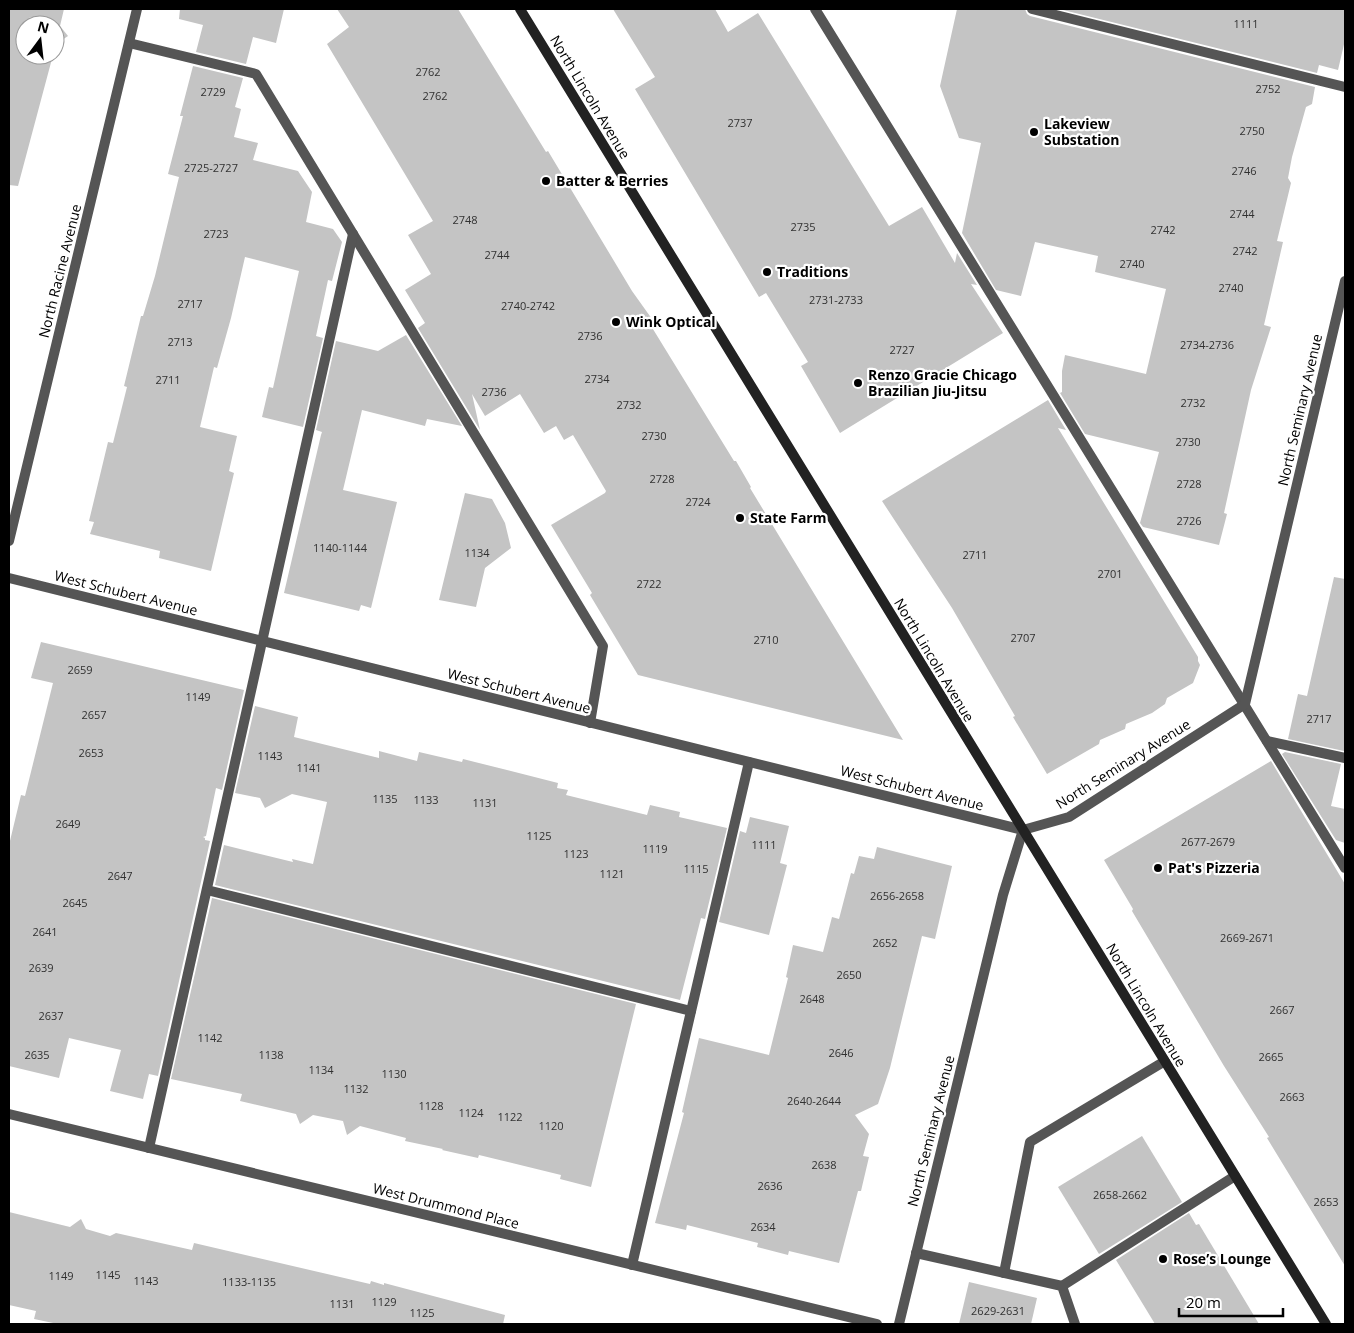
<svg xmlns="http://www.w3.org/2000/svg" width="1354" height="1333" font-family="'Open Sans',sans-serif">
<rect width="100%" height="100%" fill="#fff"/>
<g fill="#c4c4c4">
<path d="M 9,9 L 64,9 L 60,26 L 68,36 L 56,44 L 55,47 L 55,25 L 25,25 L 25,55 L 53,55 L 18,186 L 9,185 Z"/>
<path d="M 180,9 L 284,9 L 276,43 L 253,37 L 246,64 L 196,52 L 203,25 L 179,19 Z"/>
<path d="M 337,9 L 458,9 L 546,152 L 548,151 L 632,291 L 652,319 L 648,321 L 734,461 L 736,461 L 751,487 L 750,488 L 903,740 L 638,675 L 590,595 L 592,593 L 551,525 L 605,493 L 606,491 L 573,435 L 564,440 L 556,426 L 544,433 L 520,394 L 485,416 L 472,394 L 480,430 L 418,328 L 425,323 L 405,290 L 431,274 L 408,235 L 433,221 L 327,44 L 349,27 Z"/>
<path d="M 613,9 L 715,9 L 728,32 L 758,13 L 889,226 L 922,207 L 955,263 L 957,253 L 977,285 L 971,284 L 1003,333 L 840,433 L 801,366 L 808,362 L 766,293 L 759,297 L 635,89 L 655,77 Z"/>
<path d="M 957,9 L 1025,9 L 1027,14 L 1030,16 L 1315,87 L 1312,104 L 1306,107 L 1292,157 L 1288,178 L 1291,183 L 1277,241 L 1283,242 L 1264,325 L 1271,327 L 1251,390 L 1224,513 L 1227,514 L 1219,545 L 1143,527 L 1140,523 L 1159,452 L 1085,434 L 1060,393 L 1062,392 L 1062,371 L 1065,355 L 1146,374 L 1166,289 L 1095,272 L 1098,256 L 1035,242 L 1021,296 L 996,290 L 962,233 L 981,143 L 959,138 L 940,86 Z"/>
<path d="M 1059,9 L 1345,9 L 1345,40 L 1338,70 L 1319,65 L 1317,73 Z"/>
<path d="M 193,66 L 243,78 L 235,107 L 241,109 L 234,137 L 258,143 L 253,160 L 298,171 L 312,192 L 306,222 L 333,229 L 342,242 L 332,281 L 328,280 L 316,336 L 323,338 L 303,427 L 262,417 L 269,387 L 273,388 L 299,271 L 245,257 L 231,318 L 217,368 L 214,367 L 200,427 L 237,436 L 229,471 L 234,473 L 211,571 L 159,558 L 160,551 L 90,534 L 94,522 L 89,521 L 108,442 L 113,443 L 127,387 L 124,386 L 132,353 L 141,316 L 143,316 L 155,276 L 179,177 L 168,174 L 183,116 L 180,116 Z"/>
<path d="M 406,335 L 462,426 L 427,419 L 425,426 L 362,410 L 343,490 L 397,502 L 371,608 L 361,605 L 359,611 L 284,593 L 321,435 L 322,432 L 316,430 L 336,341 L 378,351 Z"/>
<path d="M 1048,400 L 1066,430 L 1058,428 L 1198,657 L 1198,661 L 1200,665 L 1193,683 L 1167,698 L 1165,704 L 1152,713 L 1126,724 L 1125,729 L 1100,740 L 1099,744 L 1047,774 L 1013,717 L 1015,716 L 952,608 L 882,501 Z"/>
<path d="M 465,493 L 492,499 L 505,523 L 511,548 L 485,568 L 476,607 L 439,600 Z"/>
<path d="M 1334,577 L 1345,579 L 1344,751 L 1288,739 L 1298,694 L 1307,696 Z"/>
<path d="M 41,642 L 244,690 L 222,790 L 216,788 L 206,836 L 203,837 L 205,838 L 205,840 L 210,841 L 158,1076 L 149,1074 L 143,1099 L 110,1091 L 121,1050 L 69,1038 L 59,1078 L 9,1066 L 9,845 L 21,795 L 25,796 L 53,683 L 31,678 Z"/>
<path d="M 255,706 L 298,717 L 294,737 L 379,758 L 379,751 L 417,761 L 419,752 L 462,762 L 463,759 L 558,783 L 557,788 L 568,790 L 566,795 L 647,815 L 650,805 L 680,812 L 679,817 L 727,828 L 705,919 L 701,918 L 680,1000 L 215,885 L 224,845 L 293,862 L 292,859 L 313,864 L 327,802 L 292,794 L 265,808 L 260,798 L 235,793 Z"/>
<path d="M 1285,752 L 1341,764 L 1331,806 L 1345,809 L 1345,843 L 1336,840 L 1282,754 Z"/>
<path d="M 1271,761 L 1345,884 L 1345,1266 L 1267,1138 L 1269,1137 L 1224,1066 L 1132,911 L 1133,909 L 1104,860 Z"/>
<path d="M 750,817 L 789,826 L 780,863 L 787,865 L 769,935 L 719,922 L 740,831 L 746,833 Z"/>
<path d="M 877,847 L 952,866 L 935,939 L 922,936 L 890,1068 L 878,1104 L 855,1115 L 869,1134 L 863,1156 L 869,1157 L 861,1191 L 858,1191 L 839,1263 L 789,1251 L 788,1255 L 757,1247 L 758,1243 L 687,1225 L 686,1230 L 655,1223 L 684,1113 L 682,1112 L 699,1038 L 769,1055 L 788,978 L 786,977 L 793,945 L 823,952 L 832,917 L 839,919 L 851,873 L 854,874 L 859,856 L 874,859 Z"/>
<path d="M 212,898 L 636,1004 L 591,1187 L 560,1179 L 561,1175 L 479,1155 L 478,1158 L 442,1150 L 443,1149 L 405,1141 L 406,1138 L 360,1126 L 347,1135 L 343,1121 L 313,1115 L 300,1124 L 296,1114 L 240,1101 L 242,1094 L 171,1079 Z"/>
<path d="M 1142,1136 L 1182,1202 L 1099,1254 L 1058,1187 Z"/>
<path d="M 9,1212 L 70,1227 L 81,1219 L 86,1229 L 110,1236 L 116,1233 L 192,1250 L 194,1243 L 370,1284 L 371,1281 L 384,1285 L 384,1283 L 505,1315 L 503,1324 L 58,1324 L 34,1319 L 36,1311 L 9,1305 Z"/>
<path d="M 1189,1213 L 1196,1225 L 1199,1224 L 1259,1324 L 1155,1324 L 1116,1260 Z"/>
<path d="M 969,1282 L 1037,1298 L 1031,1324 L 959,1324 Z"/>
</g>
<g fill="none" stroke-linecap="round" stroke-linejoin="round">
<g stroke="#555" stroke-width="10">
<path d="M 815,9 L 1345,868"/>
<path d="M 1032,9 L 1345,87"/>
<path d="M 129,43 L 256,74 L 603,646 L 590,723"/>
<path d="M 1267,741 L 1345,758"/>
<path d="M 207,890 L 691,1011"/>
<path d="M 149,1148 L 353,234"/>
<path d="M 916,1253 L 1062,1286 L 1075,1324"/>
<path d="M 632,1265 L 749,762"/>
<path d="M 1004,1273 L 1030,1142 L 1165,1061"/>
<path d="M 1062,1286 L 1235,1176"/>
</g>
<g stroke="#555" stroke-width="10">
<path d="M 9,578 L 1023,830 L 1069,817 L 1245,704 L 1345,281"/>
<path d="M 9,1114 L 877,1324"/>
<path d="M 899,1324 L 1003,895 L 1023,830"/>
</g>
<path stroke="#555" stroke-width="10" d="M 9,541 L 137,9"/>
<path stroke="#222" stroke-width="10" d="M 520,9 L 1326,1324"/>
</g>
<g fill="#000" stroke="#fff" stroke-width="2">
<circle cx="1034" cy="132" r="5"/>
<circle cx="546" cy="181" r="5"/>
<circle cx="767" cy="272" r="5"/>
<circle cx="616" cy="322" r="5"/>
<circle cx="858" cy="383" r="5"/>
<circle cx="740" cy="518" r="5"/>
<circle cx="1158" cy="868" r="5"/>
<circle cx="1163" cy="1259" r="5"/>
</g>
<g text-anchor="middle" stroke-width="4.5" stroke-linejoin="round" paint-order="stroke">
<g font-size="11" fill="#313131">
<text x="1246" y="28">1111</text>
<text x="428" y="76">2762</text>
<text x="1268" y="93">2752</text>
<text x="213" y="96">2729</text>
<text x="435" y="100">2762</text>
<text x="740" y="127">2737</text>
<text x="1252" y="135">2750</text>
<text x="211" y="172">2725-2727</text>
<text x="1244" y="175">2746</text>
<text x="1242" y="218">2744</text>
<text x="465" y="224">2748</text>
<text x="803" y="231">2735</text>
<text x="1163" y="234">2742</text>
<text x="216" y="238">2723</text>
<text x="1245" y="255">2742</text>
<text x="497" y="259">2744</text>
<text x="1132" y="268">2740</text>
<text x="1231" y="292">2740</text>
<text x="836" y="304">2731-2733</text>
<text x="190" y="308">2717</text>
<text x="528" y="310">2740-2742</text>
<text x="590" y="340">2736</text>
<text x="180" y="346">2713</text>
<text x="1207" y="349">2734-2736</text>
<text x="902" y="354">2727</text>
<text x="597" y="383">2734</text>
<text x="168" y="384">2711</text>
<text x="494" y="396">2736</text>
<text x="1193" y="407">2732</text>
<text x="629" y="409">2732</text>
<text x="654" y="440">2730</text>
<text x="1188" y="446">2730</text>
<text x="662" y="483">2728</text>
<text x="1189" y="488">2728</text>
<text x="698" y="506">2724</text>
<text x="1189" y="525">2726</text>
<text x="340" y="552">1140-1144</text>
<text x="477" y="557">1134</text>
<text x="975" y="559">2711</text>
<text x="1110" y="578">2701</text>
<text x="649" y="588">2722</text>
<text x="1023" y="642">2707</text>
<text x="766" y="644">2710</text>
<text x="80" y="674">2659</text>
<text x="198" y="701">1149</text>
<text x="94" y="719">2657</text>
<text x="1319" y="723">2717</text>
<text x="91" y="757">2653</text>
<text x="270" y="760">1143</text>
<text x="309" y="772">1141</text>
<text x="385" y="803">1135</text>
<text x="426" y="804">1133</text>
<text x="485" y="807">1131</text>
<text x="68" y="828">2649</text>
<text x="539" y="840">1125</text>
<text x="1208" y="846">2677-2679</text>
<text x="764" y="849">1111</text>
<text x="655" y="853">1119</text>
<text x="576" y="858">1123</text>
<text x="696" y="873">1115</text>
<text x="612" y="878">1121</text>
<text x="120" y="880">2647</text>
<text x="897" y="900">2656-2658</text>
<text x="75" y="907">2645</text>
<text x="45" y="936">2641</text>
<text x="1247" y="942">2669-2671</text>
<text x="885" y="947">2652</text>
<text x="41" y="972">2639</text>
<text x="849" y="979">2650</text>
<text x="812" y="1003">2648</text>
<text x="1282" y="1014">2667</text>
<text x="51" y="1020">2637</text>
<text x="210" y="1042">1142</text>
<text x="841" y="1057">2646</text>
<text x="37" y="1059">2635</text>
<text x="271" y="1059">1138</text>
<text x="1271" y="1061">2665</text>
<text x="321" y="1074">1134</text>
<text x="394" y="1078">1130</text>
<text x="356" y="1093">1132</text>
<text x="1292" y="1101">2663</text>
<text x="814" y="1105">2640-2644</text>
<text x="431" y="1110">1128</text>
<text x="471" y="1117">1124</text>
<text x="510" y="1121">1122</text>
<text x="551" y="1130">1120</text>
<text x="824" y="1169">2638</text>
<text x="770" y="1190">2636</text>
<text x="1120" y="1199">2658-2662</text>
<text x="1326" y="1206">2653</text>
<text x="763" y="1231">2634</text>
<text x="108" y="1279">1145</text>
<text x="61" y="1280">1149</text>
<text x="146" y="1285">1143</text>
<text x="249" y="1286">1133-1135</text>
<text x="384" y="1306">1129</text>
<text x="342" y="1308">1131</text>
<text x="998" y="1315">2629-2631</text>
<text x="422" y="1317">1125</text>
</g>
<g font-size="14" fill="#000" stroke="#fff">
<text transform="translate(590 97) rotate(59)" y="5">North Lincoln Avenue</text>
<text transform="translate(60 271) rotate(-76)" y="5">North Racine Avenue</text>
<text transform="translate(1300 410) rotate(-77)" y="5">North Seminary Avenue</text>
<text transform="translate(126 593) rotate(14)" y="5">West Schubert Avenue</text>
<text transform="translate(934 660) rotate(59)" y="5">North Lincoln Avenue</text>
<text transform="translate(519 691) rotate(14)" y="5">West Schubert Avenue</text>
<text transform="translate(1123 764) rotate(-32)" y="5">North Seminary Avenue</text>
<text transform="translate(912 788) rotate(14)" y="5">West Schubert Avenue</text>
<text transform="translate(1146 1005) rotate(59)" y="5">North Lincoln Avenue</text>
<text transform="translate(931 1131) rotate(-76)" y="5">North Seminary Avenue</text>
<text transform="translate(446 1206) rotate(14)" y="5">West Drummond Place</text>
</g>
<g font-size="14" font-weight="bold" fill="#000" stroke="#fff" text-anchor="start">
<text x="1044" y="129">Lakeview<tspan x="1044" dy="16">Substation</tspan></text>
<text x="556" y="186">Batter &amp; Berries</text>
<text x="777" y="277">Traditions</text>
<text x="626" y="327">Wink Optical</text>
<text x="868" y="380">Renzo Gracie Chicago<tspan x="868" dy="16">Brazilian Jiu-Jitsu</tspan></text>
<text x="750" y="523">State Farm</text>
<text x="1168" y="873">Pat's Pizzeria</text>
<text x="1173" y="1264">Rose’s Lounge</text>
</g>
</g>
<rect width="1354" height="1333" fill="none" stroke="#000000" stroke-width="20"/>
<g transform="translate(40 40) rotate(15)"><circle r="24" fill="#ffffff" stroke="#999999"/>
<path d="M0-4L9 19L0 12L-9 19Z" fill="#000000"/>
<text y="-8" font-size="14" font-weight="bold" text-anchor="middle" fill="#000000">N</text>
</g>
<path d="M1179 1308v8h104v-8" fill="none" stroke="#000000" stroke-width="2.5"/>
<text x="1186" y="1308" font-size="15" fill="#000000" stroke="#ffffff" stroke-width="4" paint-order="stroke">20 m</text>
</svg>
